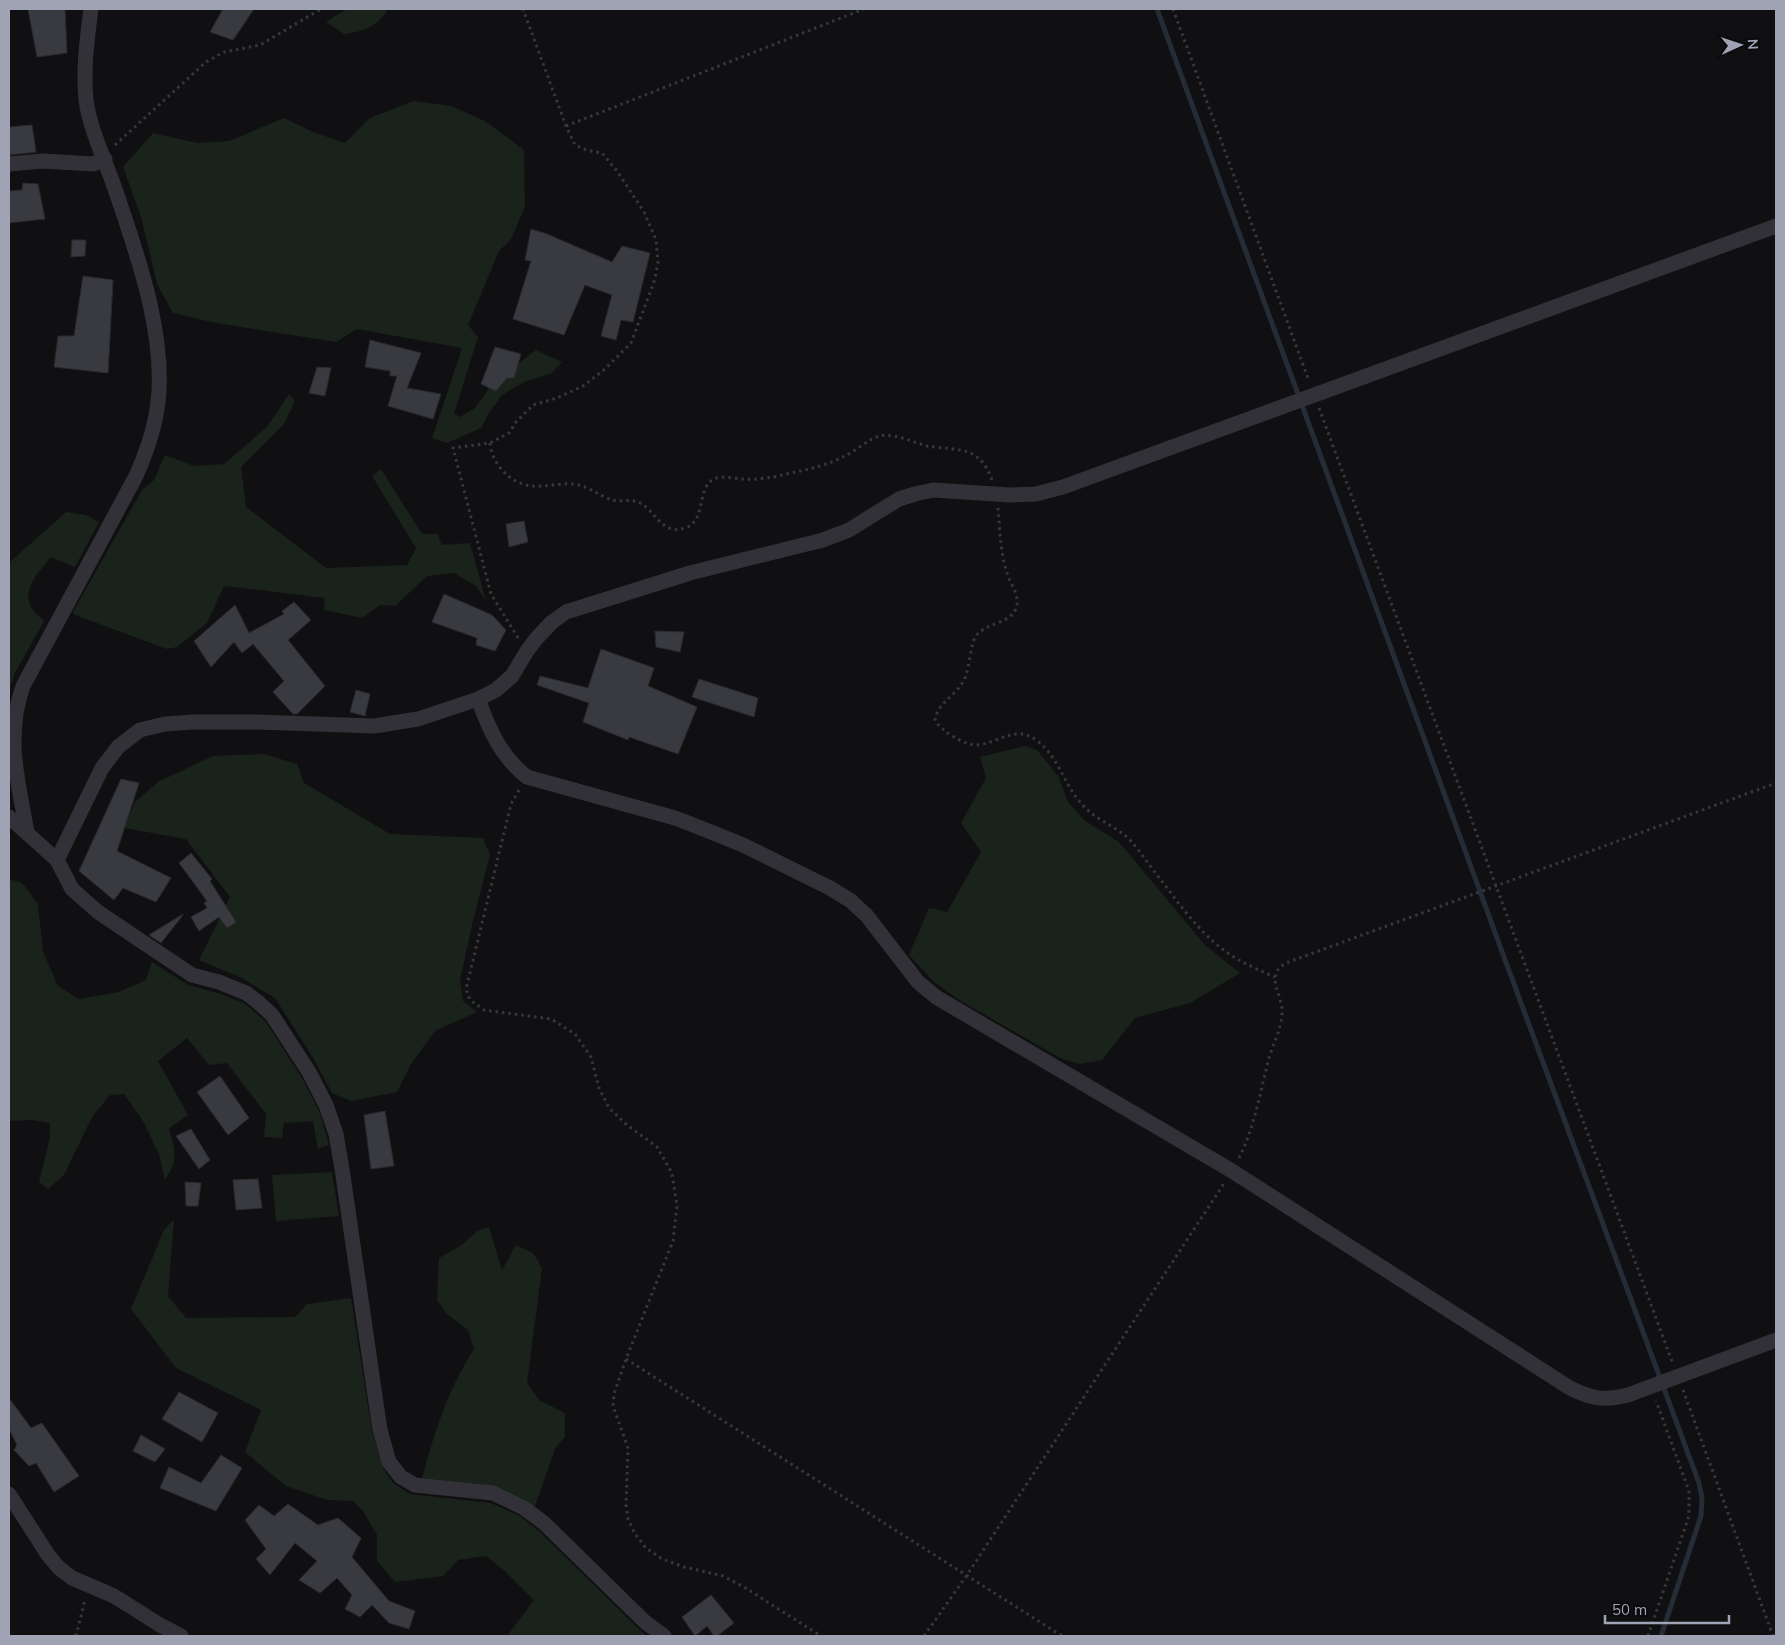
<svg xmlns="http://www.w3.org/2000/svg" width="1785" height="1645" font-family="Mulish,sans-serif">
<rect width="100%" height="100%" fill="#101012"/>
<g fill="#1a221c">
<path d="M 353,9 L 388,9 C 379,26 362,32 344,34 L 326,22 L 343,11 Z"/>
<path d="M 413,101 L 451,106 L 485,121 L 524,150 L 525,207 L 511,239 L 499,251 L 468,325 L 478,337 L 454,414 L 460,417 L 475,408 L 492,384 L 536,350 L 562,362 L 552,373 L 524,382 L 502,395 L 489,413 L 481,428 L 447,443 L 432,438 L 462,348 L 357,329 L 336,342 L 216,323 L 173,313 L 157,284 L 141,217 L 123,167 L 153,133 L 197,143 L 229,141 L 284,118 L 313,132 L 345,143 L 370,118 Z"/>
<path d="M 289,394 L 295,401 L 284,424 L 241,467 L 246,507 L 326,568 L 407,565 L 416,548 L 372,476 L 381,469 L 422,534 L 437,534 L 442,545 L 470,543 L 486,601 L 476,586 L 454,573 L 427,576 L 395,606 L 380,605 L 362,618 L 324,610 L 325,598 L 224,586 L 207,623 L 177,647 L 167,649 L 75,615 L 73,612 L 142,490 L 154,480 L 165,455 L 194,466 L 224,464 L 267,427 Z"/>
<path d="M 66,512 L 86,515 L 99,522 L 75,567 L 51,557 C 40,571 19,590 33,610 C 36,614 41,618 44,621 L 15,673 L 9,691 L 9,563 Z"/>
<path d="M 1025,746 L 1037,750 L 1058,776 L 1068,802 L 1085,821 L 1119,842 L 1205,945 L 1240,973 L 1190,1003 L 1135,1018 L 1102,1060 L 1079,1064 L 1060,1058 L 959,1000 L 934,982 L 909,955 L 929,908 L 947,912 L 981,852 L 961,823 L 986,778 L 980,757 Z"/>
<path d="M 264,754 L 297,764 L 304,783 L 390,834 L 483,838 L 490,855 L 473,921 L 460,980 L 463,1001 L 477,1012 L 435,1031 L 411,1064 L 397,1092 L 351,1101 L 332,1093 L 312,1056 L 275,998 L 242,978 L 199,960 L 230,897 L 186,839 L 124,828 L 135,802 L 158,782 L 213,756 Z"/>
<path d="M 9,879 L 22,883 L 38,904 L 43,952 L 58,986 L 79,999 L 119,992 L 146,980 L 152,962 L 188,985 L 218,993 L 244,1003 L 265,1021 L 302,1078 L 320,1113 L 329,1145 L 318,1149 L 313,1121 L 284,1123 L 282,1138 L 264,1137 L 266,1114 L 227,1063 L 209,1065 L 187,1038 L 158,1061 L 188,1115 L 169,1128 C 175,1151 179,1158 165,1180 L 159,1154 L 143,1121 L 124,1094 L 110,1095 L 92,1117 L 64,1175 L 48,1189 L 39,1182 L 50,1137 L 50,1123 L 32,1120 L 9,1121 Z"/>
<path d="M 332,1172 L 339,1216 L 276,1221 L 272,1175 Z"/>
<path d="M 174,1219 L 168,1296 L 186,1318 L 295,1317 L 307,1304 L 351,1298 L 372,1432 L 383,1468 L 393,1483 L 410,1494 L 491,1503 L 520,1516 L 541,1533 L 646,1636 L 507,1636 L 534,1600 L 505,1571 L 486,1556 L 458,1560 L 443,1576 L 395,1582 L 377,1561 L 377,1535 L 363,1511 L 353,1501 L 327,1500 L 286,1486 L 245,1452 L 261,1410 L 176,1368 L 131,1309 L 164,1230 Z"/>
<path d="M 489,1227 L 502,1270 L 516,1245 L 533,1253 L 542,1268 L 527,1383 L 539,1400 L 565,1413 L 565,1436 L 555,1449 L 535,1506 L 495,1486 L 422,1478 C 435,1431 447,1391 474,1349 L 468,1330 L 447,1314 L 437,1300 L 439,1258 L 463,1244 L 477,1231 Z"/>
</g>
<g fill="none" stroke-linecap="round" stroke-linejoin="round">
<path stroke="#252c36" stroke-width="5" d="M 1157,9 L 1504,957 L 1699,1483 L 1702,1498 L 1701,1516 L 1661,1636"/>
</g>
<g fill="#393a40" stroke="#2a2a2e">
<path d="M 28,9 L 65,9 L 67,53 L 37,57 Z"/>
<path d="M 223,9 L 254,9 L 233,40 L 210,32 Z"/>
<path d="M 32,125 L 36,152 L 9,155 L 9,127 Z"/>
<path d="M 23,183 L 38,184 L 45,219 L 9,223 L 9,191 L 22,190 Z"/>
<path d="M 531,229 L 547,234 L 612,262 L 622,246 L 650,253 L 633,322 L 621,320 L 616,340 L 601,336 L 612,295 L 585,285 L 564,335 L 513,319 L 531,261 L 525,260 Z"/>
<path d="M 72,240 L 86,240 L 85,256 L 71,257 Z"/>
<path d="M 83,276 L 113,280 L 108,373 L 54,367 L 58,336 L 74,336 Z"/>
<path d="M 370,340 L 421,353 L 407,388 L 441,394 L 433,419 L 388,406 L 397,376 L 390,376 L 390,371 L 365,367 Z"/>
<path d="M 495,347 L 521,354 L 514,378 L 507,378 L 496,391 L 481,384 Z"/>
<path d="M 317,367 L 331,368 L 325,396 L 309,393 Z"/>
<path d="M 524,521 L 528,542 L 509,547 L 506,524 Z"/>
<path d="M 444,594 L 492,615 L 506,630 L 495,651 L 476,645 L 477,638 L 432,622 Z"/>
<path d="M 294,602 L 311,620 L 288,640 L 325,686 L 297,714 L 293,714 L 273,692 L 284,681 L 253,644 L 242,653 L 234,642 L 211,667 L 194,641 L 235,605 L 249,633 L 284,614 L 282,611 Z"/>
<path d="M 655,631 L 684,632 L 680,652 L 656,647 Z"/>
<path d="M 601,649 L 654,668 L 648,686 L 697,707 L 678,754 L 629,737 L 628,740 L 583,722 L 589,703 L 537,685 L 540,676 L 588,688 Z"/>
<path d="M 699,679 L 758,698 L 754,717 L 692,697 Z"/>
<path d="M 356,690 L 370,694 L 365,716 L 350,712 Z"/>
<path d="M 121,779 L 139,783 L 117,851 L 171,878 L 156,902 L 123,888 L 114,900 L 79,871 Z"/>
<path d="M 191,853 L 212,879 L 210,881 L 236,922 L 227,928 L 219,917 L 199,931 L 191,917 L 207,908 L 204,903 L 207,901 L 179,863 Z"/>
<path d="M 183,914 L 183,915 L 161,943 L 149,935 Z"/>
<path d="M 220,1076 L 249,1118 L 228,1135 L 197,1092 Z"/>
<path d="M 385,1111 L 394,1166 L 371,1169 L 364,1115 Z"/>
<path d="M 191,1129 L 210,1160 L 199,1169 L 176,1136 Z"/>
<path d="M 258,1179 L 262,1208 L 236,1210 L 233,1180 Z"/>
<path d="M 185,1182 L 201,1183 L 198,1206 L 186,1206 Z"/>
<path d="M 179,1392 L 218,1413 L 202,1442 L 162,1419 Z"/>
<path d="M 9,1398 L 31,1428 L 42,1423 L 79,1476 L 54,1492 L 36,1463 L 29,1466 L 14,1450 L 17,1445 L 9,1429 Z"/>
<path d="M 141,1435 L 165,1449 L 155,1462 L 133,1451 Z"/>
<path d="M 221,1455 L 242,1468 L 216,1511 L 160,1488 L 169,1467 L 201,1483 Z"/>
<path d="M 288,1504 L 318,1525 L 338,1518 L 361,1538 L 352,1557 L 389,1601 L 415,1611 L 409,1629 L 389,1623 L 372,1605 L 360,1617 L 345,1609 L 352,1595 L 337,1578 L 320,1593 L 299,1580 L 317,1561 L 295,1543 L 270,1575 L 256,1559 L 266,1549 L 245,1520 L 259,1505 L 274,1516 Z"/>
<path d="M 711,1595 L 734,1623 L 717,1636 L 714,1636 L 707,1626 L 695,1636 L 682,1617 Z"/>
</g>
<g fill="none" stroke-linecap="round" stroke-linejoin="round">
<g stroke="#36383e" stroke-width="3" stroke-dasharray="2.5 4" stroke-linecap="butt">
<path d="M 1173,9 L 1309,381"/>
<path d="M 566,126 L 864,9"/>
<path d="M 115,145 L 206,62 L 224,52 L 260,45 L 321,9"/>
<path d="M 1319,408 L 1673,1364"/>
<path d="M 490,443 C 492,464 510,484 532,486 C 545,487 560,483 573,484 C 587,485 599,496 612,500 C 620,502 630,499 638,502 C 655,509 661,536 685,528 C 707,521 696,488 714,479 C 723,475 735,479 744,479 C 754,480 765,478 774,477 C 798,471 821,468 843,457 C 854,452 869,439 879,436 C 895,433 912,442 927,446 C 943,449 966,447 978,458 C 984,462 990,473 992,480"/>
<path d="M 998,508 C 1000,529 1000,552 1007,573 C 1010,584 1021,596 1016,609 C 1009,624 985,623 976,636 C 970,645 970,668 964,680 C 956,696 938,702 935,720 C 940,728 946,732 954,737 C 963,742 972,747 983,744 C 1001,740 1018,726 1036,740 C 1058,756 1063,782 1080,802 C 1093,819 1112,824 1128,838 C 1140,850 1150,867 1161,880 C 1180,905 1199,932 1225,951 C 1240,962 1258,970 1275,977"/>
<path d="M 518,638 L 491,594 L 453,448 L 490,443 L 509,433 L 516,422 L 533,405 L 557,398 L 583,386 L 605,369 L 631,343 L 654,282 L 658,263 L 656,240 L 644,212 L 617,171 L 602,153 L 586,150 L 575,145 L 566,126 L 523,9"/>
<path d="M 519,790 L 511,804 L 466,989 L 470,1000 L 484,1010 L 551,1019 L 575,1034 L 591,1057 L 599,1088 L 609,1108 L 627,1125 L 657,1147 L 672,1173 L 677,1206 L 673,1241 L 626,1359 L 614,1394 L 613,1406 L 628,1448 L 626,1505 L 628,1519 L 635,1534 L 646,1548 L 662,1559 L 684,1567 L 723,1576 L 744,1587 L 821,1636"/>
<path d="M 1239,1158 C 1255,1126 1260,1092 1269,1058 C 1273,1044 1281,1030 1282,1014 C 1284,995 1263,976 1286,963 L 1776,783"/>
<path d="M 626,1359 L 1062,1636"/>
<path d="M 1683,1390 L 1773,1636"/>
<path d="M 76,1636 L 85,1600"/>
<path d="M 924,1636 L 967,1575 L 1225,1182"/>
<path d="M 1648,1636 L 1689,1516 L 1689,1491 L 1656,1401"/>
</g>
<g stroke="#313137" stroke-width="15">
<path d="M 9,164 L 43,161 L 93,164 L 105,159"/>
<path d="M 478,699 C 489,729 501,757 527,777 L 675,818 L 706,830 L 743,845 L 830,888 L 851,901 L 867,916 L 918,982 L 936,997 L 1232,1171 L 1570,1388 C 1592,1399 1604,1401 1628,1395 L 1776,1340"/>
<path d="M 9,817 L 57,860 L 72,889 L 98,912 L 192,975 L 219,982 L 246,993 L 258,1002 L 272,1015 L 309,1072 L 326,1105 L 336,1134 L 342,1169 L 380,1430 L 389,1462 L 401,1477 L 415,1485 L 493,1493 L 524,1508 L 544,1523 L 645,1622 L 664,1636"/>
<path d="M 27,832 C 18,781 5,737 23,686 L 136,476 C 145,456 152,437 156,415 C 170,344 137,253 114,186 C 104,158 90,129 86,100 C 83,69 87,39 91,9"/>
<path d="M 57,860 L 102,768 L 118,747 L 140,730 L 165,724 L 193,722 L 257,722 L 374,726 L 418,719 L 478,699 L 496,690 L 512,676 L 527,651 L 536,639 L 552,622 L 566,612 L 690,573 L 823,540 L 849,530 L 899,499 L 915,494 L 933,490 L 1010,495 L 1036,494 L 1063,487 L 1776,226"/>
<path d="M 9,1494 L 48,1555 L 59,1568 L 72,1578 L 114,1596 L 160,1625 L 181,1636"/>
</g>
</g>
<rect width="1785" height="1645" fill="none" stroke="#9fa3b4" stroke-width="20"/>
<g transform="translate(1740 45) rotate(87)" stroke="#0b0b0d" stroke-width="4" paint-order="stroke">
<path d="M0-4L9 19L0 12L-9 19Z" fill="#9fa3b4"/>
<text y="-8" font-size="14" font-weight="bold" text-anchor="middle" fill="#9fa3b4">N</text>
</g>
<path d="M1605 1615v8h124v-8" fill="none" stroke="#9fa3b4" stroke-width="2.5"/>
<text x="1612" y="1615" font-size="15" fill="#9fa3b4" stroke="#0b0b0d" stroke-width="4" paint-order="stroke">50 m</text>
</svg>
